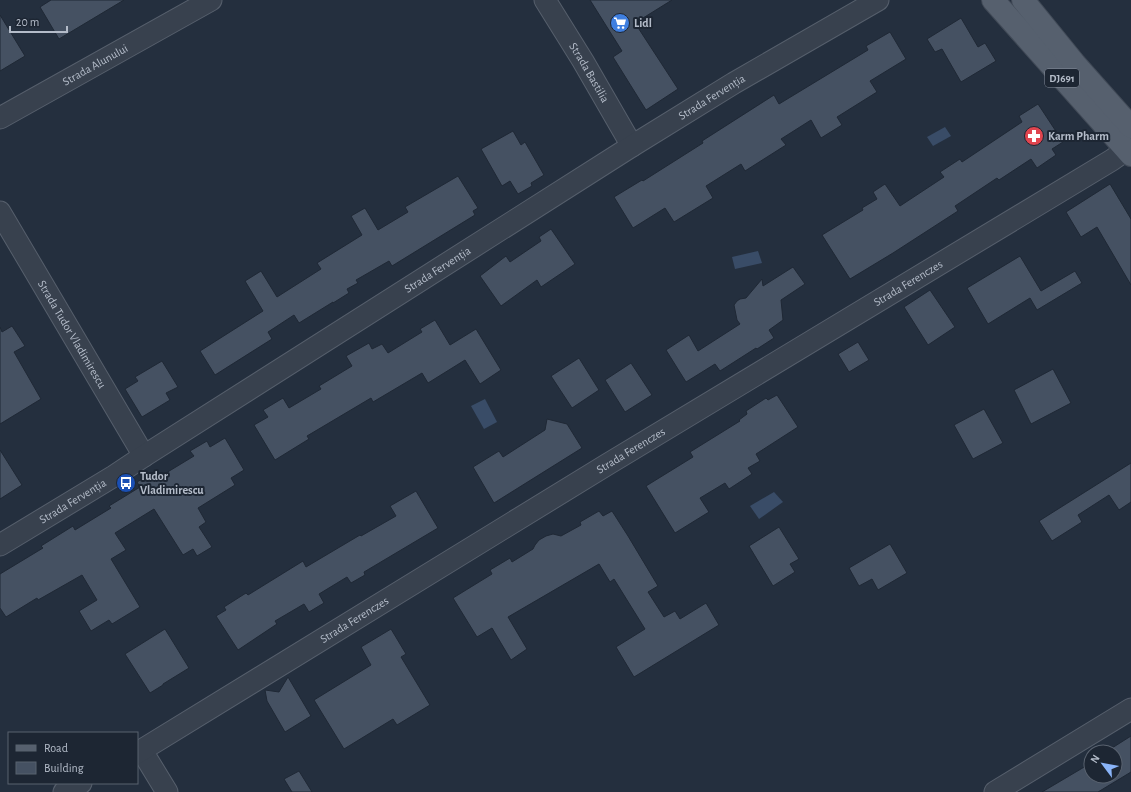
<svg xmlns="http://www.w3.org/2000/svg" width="1131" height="792" font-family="'Alegreya Sans',sans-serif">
<rect width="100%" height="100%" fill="#242f3e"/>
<g fill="#394c67">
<path d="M 945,127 L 951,136 L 933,146 L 927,137 Z"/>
<path d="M 758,251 L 762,263 L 735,269 L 732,257 Z"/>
<path d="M 485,399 L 497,422 L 484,429 L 471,406 Z"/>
<path d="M 774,492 L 783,502 L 759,519 L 750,506 Z"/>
</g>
<g fill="#455162" stroke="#1f2835">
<path d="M 51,0 L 124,0 L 59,39 L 40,7 Z"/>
<path d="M 590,0 L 672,0 L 635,23 L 678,89 L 646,110 L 613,57 L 622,51 Z"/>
<path d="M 0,15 L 25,56 L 0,71 Z"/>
<path d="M 961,18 L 978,47 L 985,43 L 996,61 L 961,82 L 942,49 L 935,52 L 927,39 Z"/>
<path d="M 890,32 L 906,59 L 870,81 L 877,92 L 837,117 L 842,125 L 821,138 L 811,120 L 781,139 L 786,145 L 745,171 L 741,164 L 706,186 L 713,198 L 674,222 L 665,208 L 633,228 L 614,197 L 642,180 L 643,181 L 703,143 L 702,141 L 774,95 L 779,104 L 868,50 L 866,46 Z"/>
<path d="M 1038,104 L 1063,142 L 1052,149 L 1056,155 L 1037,168 L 1031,159 L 999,180 L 997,178 L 955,206 L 958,211 L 893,253 L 850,279 L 822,235 L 863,210 L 862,208 L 877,199 L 873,192 L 885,184 L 900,206 L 944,177 L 940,172 L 960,159 L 962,162 L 1022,122 L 1019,116 Z"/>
<path d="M 513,131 L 521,145 L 525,142 L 544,175 L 531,183 L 532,186 L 518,194 L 510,181 L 502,186 L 481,149 Z"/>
<path d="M 458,176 L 478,208 L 473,211 L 475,215 L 392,266 L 389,261 L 356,280 L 358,283 L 347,289 L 349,293 L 333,303 L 333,302 L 299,323 L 294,315 L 268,332 L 272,339 L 215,375 L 200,351 L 263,311 L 245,281 L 261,271 L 277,297 L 321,269 L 317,263 L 362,235 L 351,216 L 365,208 L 378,230 L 408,212 L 405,207 Z"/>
<path d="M 1110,184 L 1131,219 L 1131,285 L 1097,227 L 1081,237 L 1066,212 Z"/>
<path d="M 551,229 L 575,264 L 541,287 L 537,280 L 501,306 L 480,276 L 506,256 L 510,262 L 541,241 L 539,237 Z"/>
<path d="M 1020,256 L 1041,291 L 1075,271 L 1082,283 L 1037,310 L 1030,298 L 988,324 L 967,288 Z"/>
<path d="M 793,267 L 805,284 L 781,300 L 783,320 L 769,330 L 774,338 L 757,349 L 756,348 L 720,371 L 715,364 L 686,382 L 666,350 L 689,335 L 698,351 L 740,324 L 737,320 L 734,305 L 737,301 L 740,299 L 746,298 L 762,279 L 763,286 Z"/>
<path d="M 930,290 L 955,327 L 928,345 L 904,307 Z"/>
<path d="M 435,320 L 450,345 L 476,329 L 501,370 L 480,384 L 465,360 L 428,383 L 422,373 L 373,402 L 371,398 L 307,436 L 309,439 L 275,460 L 254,425 L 268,417 L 263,410 L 283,398 L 289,408 L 321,389 L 319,386 L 352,366 L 346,356 L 369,343 L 372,349 L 382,344 L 388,353 L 422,332 L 420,329 Z"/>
<path d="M 12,326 L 25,346 L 14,352 L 41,399 L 0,424 L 0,327 L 2,332 Z"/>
<path d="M 858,342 L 869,360 L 849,372 L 838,354 Z"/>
<path d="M 579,358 L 599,390 L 572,408 L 551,376 Z"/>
<path d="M 162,361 L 178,387 L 166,393 L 170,400 L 142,417 L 125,389 L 138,381 L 135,377 Z"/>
<path d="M 631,363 L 652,395 L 625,412 L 605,380 Z"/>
<path d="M 1053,369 L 1071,403 L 1031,424 L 1014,390 Z"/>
<path d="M 777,395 L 798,427 L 756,454 L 760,461 L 748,468 L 752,474 L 729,489 L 725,483 L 700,498 L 709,512 L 675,533 L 646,486 L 693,457 L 690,452 L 740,421 L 739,420 L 747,414 L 746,411 L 766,398 L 768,400 Z"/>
<path d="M 984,409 L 1003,443 L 973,459 L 954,425 Z"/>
<path d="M 547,419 L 567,424 L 582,448 L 494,503 L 473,467 L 499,451 L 503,457 L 545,430 Z"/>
<path d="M 225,438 L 244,470 L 231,478 L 235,485 L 198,508 L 206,522 L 199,527 L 212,547 L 197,556 L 193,549 L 183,555 L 154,509 L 115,533 L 126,550 L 111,559 L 140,607 L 112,624 L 109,620 L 91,631 L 79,611 L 97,600 L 82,575 L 38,600 L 37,598 L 6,617 L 0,608 L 0,574 L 43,548 L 41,546 L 73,526 L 75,530 L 111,508 L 109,506 L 140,487 L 137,482 L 157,470 L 161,476 L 194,456 L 190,451 L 207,441 L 210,447 Z"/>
<path d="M 0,450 L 22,485 L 0,499 Z"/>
<path d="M 1131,463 L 1131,502 L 1119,510 L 1109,495 L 1078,515 L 1082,522 L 1052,541 L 1039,521 Z"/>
<path d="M 416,491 L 438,528 L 364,572 L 365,575 L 351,583 L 347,577 L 319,594 L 324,603 L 309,612 L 304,604 L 275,621 L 277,624 L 238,650 L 216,616 L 226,610 L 224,607 L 246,593 L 248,595 L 303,561 L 306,567 L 360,535 L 361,536 L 396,516 L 390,506 Z"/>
<path d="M 599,511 L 603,516 L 612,511 L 628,536 L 658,586 L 648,592 L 664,617 L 675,611 L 680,619 L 706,603 L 719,625 L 634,677 L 616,647 L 645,629 L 614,579 L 610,582 L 599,564 L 508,617 L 527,649 L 511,660 L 492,628 L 477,637 L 453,598 L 492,574 L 490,570 L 510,558 L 512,562 L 533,549 L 535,545 L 539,540 L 546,536 L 553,534 L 561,536 L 581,525 L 580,522 Z"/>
<path d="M 779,527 L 799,559 L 790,564 L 795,572 L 773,586 L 749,546 Z"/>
<path d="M 890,544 L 907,573 L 878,590 L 872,579 L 859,586 L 849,568 Z"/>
<path d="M 165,629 L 189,668 L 163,684 L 163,685 L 150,693 L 125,654 Z"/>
<path d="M 391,629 L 406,654 L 401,657 L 430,705 L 397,725 L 393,719 L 344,749 L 314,700 L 371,665 L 361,647 Z"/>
<path d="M 288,677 L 311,716 L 285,732 L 267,701 L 265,690 L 279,692 Z"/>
<path d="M 1131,736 L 1131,772 L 1098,792 L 1042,792 L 1091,763 L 1091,776 L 1115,776 L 1115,752 L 1109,752 L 1113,750 L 1112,748 Z"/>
<path d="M 299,771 L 312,792 L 292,792 L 284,779 Z"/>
</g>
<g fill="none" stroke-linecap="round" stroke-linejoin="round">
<defs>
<g id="minor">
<path id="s1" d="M 545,0 L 583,61 L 632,146"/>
<path id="s2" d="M 0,118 L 211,0"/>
<path id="s3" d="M 0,212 L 144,456"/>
<path id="s4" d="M 0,545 L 114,476 L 144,456 L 632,146 L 734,83 L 878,0"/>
<path d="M 142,751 L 167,792"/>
<path id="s5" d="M 137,753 L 608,464 L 1112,160 L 1126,150"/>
<path d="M 64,792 L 81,783"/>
<path d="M 995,792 L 1131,709"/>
</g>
<g id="major">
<path d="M 993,0 L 1131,155"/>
<path d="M 1023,0 L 1075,64 L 1131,127"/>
</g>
</defs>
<use href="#minor" stroke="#565f6c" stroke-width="23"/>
<use href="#major" stroke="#414a57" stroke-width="24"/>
<use href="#minor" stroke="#38414e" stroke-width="21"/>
<use href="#major" stroke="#56606e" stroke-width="22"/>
</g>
<defs>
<symbol id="supermarket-disc" viewBox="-11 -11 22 22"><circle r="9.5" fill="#3f7fe0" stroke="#1d2633"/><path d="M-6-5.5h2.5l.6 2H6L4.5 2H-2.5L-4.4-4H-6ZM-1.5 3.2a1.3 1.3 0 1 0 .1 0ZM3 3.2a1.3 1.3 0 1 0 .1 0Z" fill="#fff"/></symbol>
<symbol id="pharmacy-disc" viewBox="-11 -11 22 22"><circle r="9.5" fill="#e0444e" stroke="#1d2633"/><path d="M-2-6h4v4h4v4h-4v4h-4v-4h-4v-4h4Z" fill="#fff"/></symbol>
<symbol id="bus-disc" viewBox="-11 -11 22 22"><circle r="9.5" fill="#1a4fb4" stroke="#1d2633"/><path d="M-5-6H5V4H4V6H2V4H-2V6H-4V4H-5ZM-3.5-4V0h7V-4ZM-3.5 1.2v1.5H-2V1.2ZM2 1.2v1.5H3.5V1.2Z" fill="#fff"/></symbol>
</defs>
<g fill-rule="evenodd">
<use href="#supermarket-disc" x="609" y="12" width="22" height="22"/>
<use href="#pharmacy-disc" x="1023" y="125" width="22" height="22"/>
<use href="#bus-disc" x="115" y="472" width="22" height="22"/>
</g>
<g text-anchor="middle" stroke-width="4" stroke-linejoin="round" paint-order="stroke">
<rect fill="#1d2633" stroke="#878f9c" stroke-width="1" x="1045" y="69" width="34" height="18" rx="3"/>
<g font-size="11" font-weight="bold" fill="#b4bcc9">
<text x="1062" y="82">DJ691</text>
</g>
<g font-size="12" font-weight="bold" fill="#b4bcc9" stroke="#1d2633" text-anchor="start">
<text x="634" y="27">Lidl</text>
<text x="1048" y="140">Karm Pharm</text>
<text x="140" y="480">Tudor<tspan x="140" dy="14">Vladimirescu</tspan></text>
</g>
<g font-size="12" fill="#b4bcc9" stroke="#1d2633">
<text dy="4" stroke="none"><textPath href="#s2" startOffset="109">Strada Alunului</textPath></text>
<text dy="4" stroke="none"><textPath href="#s1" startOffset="85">Strada Bastilia</textPath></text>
<text dy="4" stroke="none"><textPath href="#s4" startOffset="841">Strada Fervenția</textPath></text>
<text dy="4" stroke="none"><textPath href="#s4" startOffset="517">Strada Fervenția</textPath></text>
<text dy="4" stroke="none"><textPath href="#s5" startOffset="903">Strada Ferenczes</textPath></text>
<text dy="4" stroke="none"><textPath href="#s3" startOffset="142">Strada Tudor Vladimirescu</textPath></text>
<text dy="4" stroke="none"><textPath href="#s5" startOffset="579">Strada Ferenczes</textPath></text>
<text dy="4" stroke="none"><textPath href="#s4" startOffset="85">Strada Fervenția</textPath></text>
<text dy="4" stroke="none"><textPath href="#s5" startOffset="255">Strada Ferenczes</textPath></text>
</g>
</g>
<rect x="8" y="732" width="130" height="52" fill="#1d2633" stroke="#59626f"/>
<rect x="16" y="745" width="20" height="6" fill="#56606e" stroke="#59626f"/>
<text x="44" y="752" font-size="12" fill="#b4bcc9">Road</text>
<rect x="16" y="762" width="20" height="12" fill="#455162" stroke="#59626f"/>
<text x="44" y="772" font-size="12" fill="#b4bcc9">Building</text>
<g transform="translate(1103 764) rotate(302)"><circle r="19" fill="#1d2633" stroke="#59626f"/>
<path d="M0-3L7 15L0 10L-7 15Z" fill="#8ab4f8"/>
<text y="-6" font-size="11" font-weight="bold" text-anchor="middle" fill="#b4bcc9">N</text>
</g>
<path d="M10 26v6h57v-6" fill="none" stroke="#b4bcc9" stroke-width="2"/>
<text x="16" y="26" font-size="12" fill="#b4bcc9" stroke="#1d2633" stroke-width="3" paint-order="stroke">20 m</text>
</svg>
